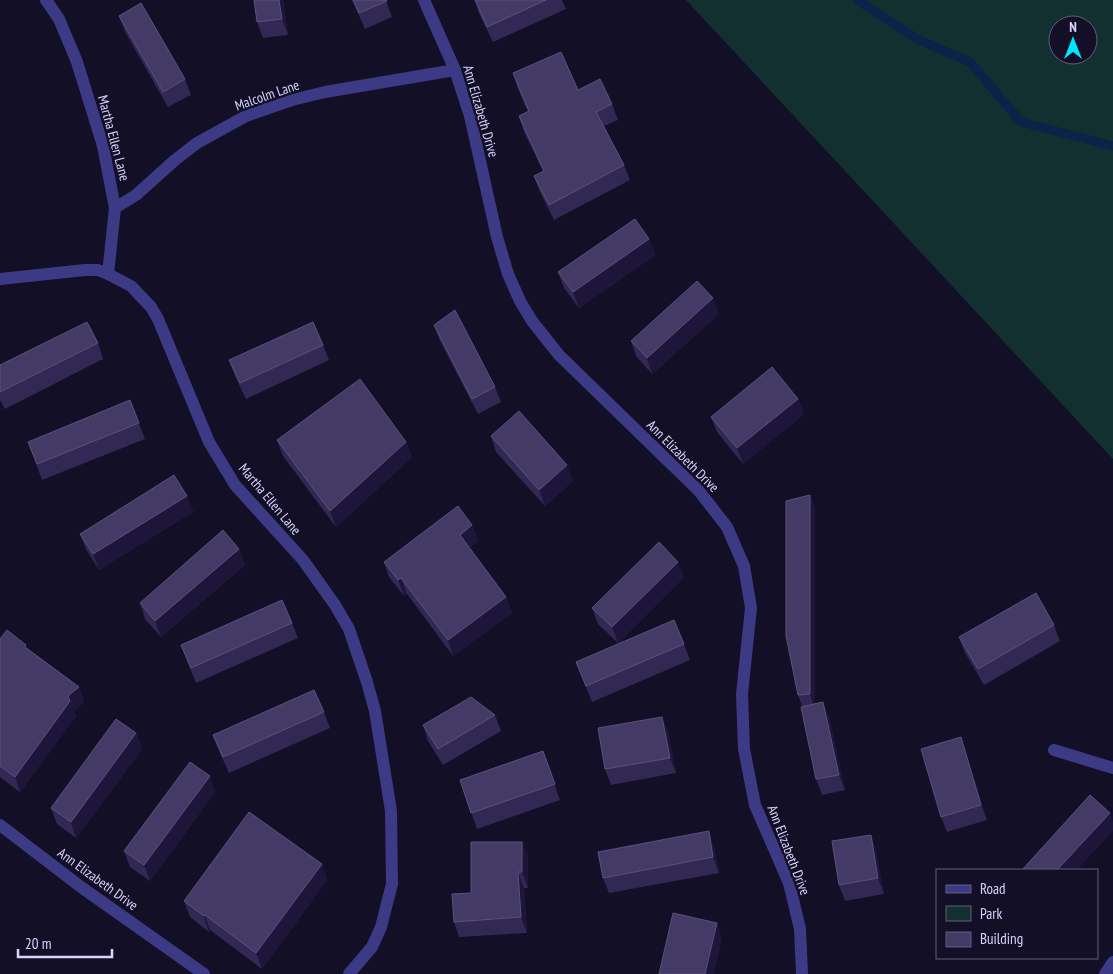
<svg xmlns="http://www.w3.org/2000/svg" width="1113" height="974" font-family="'PT Sans Narrow',sans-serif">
<rect width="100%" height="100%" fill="#130f26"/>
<path fill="#12302f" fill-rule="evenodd" d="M 686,0 L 1113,0 L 1113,459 ZM 1058,25 L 1088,25 L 1088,55 L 1058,55 Z"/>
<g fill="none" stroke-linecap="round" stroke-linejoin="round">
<path stroke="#0c2248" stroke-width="9" d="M 857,0 L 919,40 L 970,62 L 1021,122 L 1113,146"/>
<g stroke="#3d3a85" stroke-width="12">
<path d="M 46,0 L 59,19 L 77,62 L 103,146 L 115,208 L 108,274"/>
<path d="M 424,0 L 455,70 L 470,116 L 497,237 L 508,274 L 520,301 L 532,321 L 559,355 L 699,491 L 727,527 L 744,566 L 751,608 L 742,694 L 744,749 L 755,805 L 789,883 L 800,929 L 802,974"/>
<path d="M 115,208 L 136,195 L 175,160 L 197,143 L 246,116 L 292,100 L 325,92 L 455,70"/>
<path d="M 0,279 L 85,270 L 98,270 L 108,274 L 131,286 L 151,307 L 158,319 L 209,442 L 235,485 L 303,560 L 335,605 L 349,629 L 367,682 L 375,711 L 391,811 L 392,884 L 381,927 L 372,947 L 349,974"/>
<path d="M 1054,750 L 1113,768"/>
<path d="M 0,825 L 81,887 L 204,974"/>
<path d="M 1105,974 L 1113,962"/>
</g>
</g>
<g fill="#312854">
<path d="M 283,0 L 288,35 L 263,38 L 257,22 Z"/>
<path d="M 352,0 L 386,0 L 392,17 L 365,29 Z"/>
<path d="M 475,0 L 562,0 L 566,9 L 493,42 L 479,13 Z"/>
<path d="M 119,16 L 185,79 L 191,95 L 168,107 L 125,32 Z"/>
<path d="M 513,73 L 578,90 L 612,104 L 618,120 L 604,126 L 624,165 L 630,180 L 554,220 L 540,192 L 534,176 L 543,171 L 524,132 L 519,116 L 528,112 L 518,89 Z"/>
<path d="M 649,239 L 655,255 L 579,308 L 564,288 L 558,272 Z"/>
<path d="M 719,314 L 652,374 L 636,356 L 631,341 Z"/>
<path d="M 434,325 L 495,387 L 501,402 L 478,414 L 440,341 Z"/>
<path d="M 98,343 L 103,359 L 5,409 L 0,400 L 0,365 Z"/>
<path d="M 323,345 L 329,360 L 246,399 L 235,376 L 229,360 Z"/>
<path d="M 798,399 L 804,414 L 743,464 L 717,432 L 711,417 Z"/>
<path d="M 130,400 L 145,439 L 42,480 L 28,442 Z"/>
<path d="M 491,436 L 573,481 L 545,506 L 496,452 Z"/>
<path d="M 277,440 L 406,442 L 412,457 L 336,527 L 283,456 Z"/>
<path d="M 810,495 L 815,510 L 815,703 L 829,717 L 845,790 L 822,795 L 816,779 L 802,706 L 798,695 Z"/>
<path d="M 187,496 L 193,512 L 99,570 L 86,549 L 80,534 Z"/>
<path d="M 472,525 L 478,541 L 469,548 L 506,597 L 512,613 L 453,656 L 407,594 L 404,596 L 389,577 L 384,562 Z"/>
<path d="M 239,549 L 245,565 L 161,637 L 145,619 L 140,603 Z"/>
<path d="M 684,577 L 618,643 L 598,624 L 592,608 Z"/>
<path d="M 292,623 L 298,638 L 196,683 L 187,661 L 181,645 Z"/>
<path d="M 1054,625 L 1060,641 L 984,685 L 965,653 L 959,637 Z"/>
<path d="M 0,639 L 28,649 L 79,687 L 84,702 L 74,711 L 76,716 L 20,792 L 1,778 L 0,776 Z"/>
<path d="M 684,644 L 690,660 L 592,702 L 576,662 Z"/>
<path d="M 324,712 L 330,728 L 229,773 L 219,751 L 213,735 Z"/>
<path d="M 495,715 L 501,731 L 443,765 L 428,741 L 423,725 Z"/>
<path d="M 662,717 L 668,732 L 676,773 L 611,785 L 605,769 Z"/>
<path d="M 136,733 L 142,749 L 76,838 L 57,824 L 51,808 Z"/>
<path d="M 543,751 L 560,800 L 477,829 L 460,780 Z"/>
<path d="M 966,753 L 987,820 L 947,832 L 941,817 Z"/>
<path d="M 215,792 L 150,881 L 130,867 L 124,851 Z"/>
<path d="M 871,835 L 876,851 L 884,894 L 845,901 L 839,885 Z"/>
<path d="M 522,842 L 528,858 L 528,888 L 524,888 L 527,933 L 459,937 L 454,922 L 471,893 Z"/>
<path d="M 714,847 L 719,873 L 609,893 L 603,878 Z"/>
<path d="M 322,864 L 327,880 L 262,969 L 210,930 L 209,932 L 190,917 L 184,901 Z"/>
</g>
<g fill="#1d163a">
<path d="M 279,0 L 283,0 L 288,35 L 282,19 Z"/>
<path d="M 649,239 L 655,255 L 579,308 L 573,292 Z"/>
<path d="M 713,298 L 719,314 L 652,374 L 647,358 Z"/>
<path d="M 798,399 L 804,414 L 743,464 L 737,448 Z"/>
<path d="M 406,442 L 412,457 L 336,527 L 330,511 Z"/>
<path d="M 567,465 L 573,481 L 545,506 L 539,490 Z"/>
<path d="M 810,495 L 815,510 L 815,710 L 810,694 Z"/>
<path d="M 187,496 L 193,512 L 99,570 L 93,554 Z"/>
<path d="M 472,525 L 478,541 L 465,550 L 460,535 Z"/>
<path d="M 239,549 L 245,565 L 161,637 L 155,621 Z"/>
<path d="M 678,562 L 684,577 L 618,643 L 612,627 Z"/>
<path d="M 401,578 L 407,594 L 404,596 L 398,580 Z"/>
<path d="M 506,597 L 512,613 L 453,656 L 448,640 Z"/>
<path d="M 79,687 L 84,702 L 74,711 L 76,716 L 20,792 L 15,777 L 68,696 Z"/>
<path d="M 823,702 L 829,717 L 845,790 L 839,775 Z"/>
<path d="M 662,717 L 668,732 L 676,773 L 670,758 Z"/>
<path d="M 136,733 L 142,749 L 76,838 L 71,822 Z"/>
<path d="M 961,737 L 966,753 L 987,820 L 981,805 Z"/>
<path d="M 210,776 L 215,792 L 150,881 L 144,865 Z"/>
<path d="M 1110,813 L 1113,822 L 1113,831 L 1077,870 L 1057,870 Z"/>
<path d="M 709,831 L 714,847 L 719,873 L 713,857 Z"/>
<path d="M 871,835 L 876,851 L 884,894 L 878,878 Z"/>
<path d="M 522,842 L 528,858 L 528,888 L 522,872 Z"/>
<path d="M 322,864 L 327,880 L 262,969 L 256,953 Z"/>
<path d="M 518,872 L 524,888 L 527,933 L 521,917 Z"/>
<path d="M 205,915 L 210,930 L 209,932 L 204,916 Z"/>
<path d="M 717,923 L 722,939 L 714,974 L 705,974 Z"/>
</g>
<g fill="#433a66" stroke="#5a527e">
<path d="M 254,0 L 279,0 L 282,19 L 257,22 Z"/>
<path d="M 353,0 L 386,0 L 387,1 L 359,13 Z"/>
<path d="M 475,0 L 546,0 L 487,27 Z"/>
<path d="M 141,3 L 185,79 L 163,92 L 119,16 Z"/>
<path d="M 561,52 L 578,90 L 600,79 L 612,104 L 596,112 L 624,165 L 549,205 L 534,176 L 544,171 L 519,116 L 529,111 L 513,73 Z"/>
<path d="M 635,219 L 649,239 L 573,292 L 558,272 Z"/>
<path d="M 697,281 L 713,298 L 647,358 L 631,341 Z"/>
<path d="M 455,310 L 495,387 L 472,399 L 434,325 Z"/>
<path d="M 87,322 L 98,343 L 0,392 L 0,365 Z"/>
<path d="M 313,322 L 323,345 L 240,383 L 229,360 Z"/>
<path d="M 772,367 L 798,399 L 737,448 L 711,417 Z"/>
<path d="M 360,379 L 406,442 L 330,511 L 277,440 Z"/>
<path d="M 130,400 L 139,423 L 37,464 L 28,442 Z"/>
<path d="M 519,411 L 567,465 L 539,490 L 491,436 Z"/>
<path d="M 174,475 L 187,496 L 93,554 L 80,534 Z"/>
<path d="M 810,495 L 810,694 L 798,695 L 786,636 L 786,501 Z"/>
<path d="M 458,506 L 472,525 L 460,535 L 506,597 L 448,640 L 401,578 L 398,580 L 384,562 Z"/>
<path d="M 223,530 L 239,549 L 155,621 L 140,603 Z"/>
<path d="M 659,542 L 678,562 L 612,627 L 592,608 Z"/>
<path d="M 1036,593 L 1054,625 L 978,669 L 959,637 Z"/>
<path d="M 282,600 L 292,623 L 191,668 L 181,645 Z"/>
<path d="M 674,620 L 684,644 L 586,686 L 576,662 Z"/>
<path d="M 7,630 L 26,645 L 25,647 L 79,687 L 68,696 L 70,701 L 15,777 L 0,766 L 0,639 Z"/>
<path d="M 314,690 L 324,712 L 223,757 L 213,735 Z"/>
<path d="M 471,697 L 495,715 L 438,749 L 423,725 Z"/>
<path d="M 823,702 L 839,775 L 816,779 L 801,707 Z"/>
<path d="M 662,717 L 670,758 L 605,769 L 598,728 Z"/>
<path d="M 116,719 L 136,733 L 71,822 L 51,808 Z"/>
<path d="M 961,737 L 981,805 L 941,817 L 921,749 Z"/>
<path d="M 543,751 L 555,784 L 471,813 L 460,780 Z"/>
<path d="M 190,762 L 210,776 L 144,865 L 124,851 Z"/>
<path d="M 1090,795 L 1110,813 L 1057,870 L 1022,870 Z"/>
<path d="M 249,812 L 322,864 L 256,953 L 205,915 L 204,916 L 184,901 Z"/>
<path d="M 709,831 L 713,857 L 603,878 L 598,852 Z"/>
<path d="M 871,835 L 878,878 L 839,885 L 832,841 Z"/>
<path d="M 471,842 L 522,842 L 522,872 L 518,872 L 521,917 L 454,922 L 452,894 L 471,893 Z"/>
<path d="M 673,913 L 717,923 L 705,974 L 659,974 Z"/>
</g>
<g text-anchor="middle" stroke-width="5" stroke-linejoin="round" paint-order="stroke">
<g font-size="14" fill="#d9d4ff" stroke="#130f26">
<text transform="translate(267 95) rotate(-19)" y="5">Malcolm Lane</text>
<text transform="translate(481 111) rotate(74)" y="5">Ann Elizabeth Drive</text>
<text transform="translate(114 138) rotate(75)" y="5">Martha Ellen Lane</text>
<text transform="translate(683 456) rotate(45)" y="5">Ann Elizabeth Drive</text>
<text transform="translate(270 499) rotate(50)" y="5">Martha Ellen Lane</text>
<text transform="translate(789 850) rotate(69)" y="5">Ann Elizabeth Drive</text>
<text transform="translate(98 879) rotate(36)" y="5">Ann Elizabeth Drive</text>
</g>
</g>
<rect x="936" y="869" width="162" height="90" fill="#130f26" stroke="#625e7d"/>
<rect x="946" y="885" width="25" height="8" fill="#3d3a85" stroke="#625e7d"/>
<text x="980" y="894" font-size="15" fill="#d9d4ff">Road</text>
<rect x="946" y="906" width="25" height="15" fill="#12302f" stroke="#625e7d"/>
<text x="980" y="919" font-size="15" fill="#d9d4ff">Park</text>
<rect x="946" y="932" width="25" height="15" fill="#433a66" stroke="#625e7d"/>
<text x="980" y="944" font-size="15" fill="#d9d4ff">Building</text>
<g transform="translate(1073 40)"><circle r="24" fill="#130f26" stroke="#625e7d"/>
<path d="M0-4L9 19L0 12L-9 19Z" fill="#00e5ff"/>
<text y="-8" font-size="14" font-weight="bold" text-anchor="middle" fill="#d9d4ff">N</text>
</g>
<path d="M18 949v8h94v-8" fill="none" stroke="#d9d4ff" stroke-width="2.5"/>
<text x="25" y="949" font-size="15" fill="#d9d4ff" stroke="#130f26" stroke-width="4" paint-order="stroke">20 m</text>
</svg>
